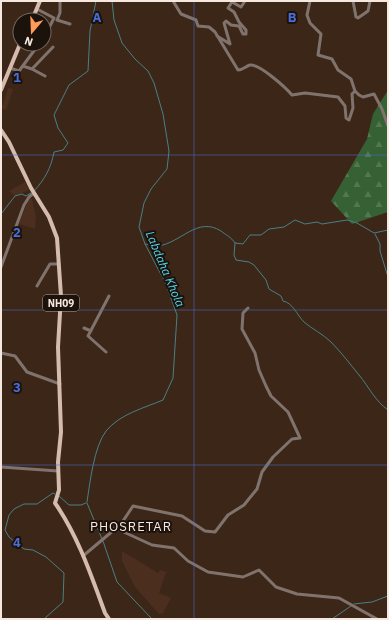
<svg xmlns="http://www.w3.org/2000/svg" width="389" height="620" viewBox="0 0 389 620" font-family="'IBM Plex Sans',sans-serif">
  <defs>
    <pattern id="forest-firs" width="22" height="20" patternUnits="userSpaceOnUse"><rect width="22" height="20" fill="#356134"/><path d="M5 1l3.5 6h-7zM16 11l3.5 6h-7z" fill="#537851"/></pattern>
  </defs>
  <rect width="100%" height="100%" fill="#3c2618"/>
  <path fill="#4b2e1d" d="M8 88 13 89 6 110 1 108V104L3 105Z
    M25 182 29 190 15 196 9 191Z
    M29 198 32 199 36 217 35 229 19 224Z
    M122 551 158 573 160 570 166 572 159 593 171 598 163 613 159 614 135 587 122 561Z"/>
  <path fill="url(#forest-firs)" d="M388 90V212L352 224 331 201 367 139 373 114Z"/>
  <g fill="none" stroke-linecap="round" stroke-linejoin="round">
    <path stroke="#4a8085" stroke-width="1" d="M34 191C45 179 51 168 54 152L63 150 68 143 58 128 54 115 69 85 88 71 90 31 96 1
      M1 214 15 196 22 194 26 196 31 193
      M375 234 380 244V251L388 277
      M235 243 234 255 236 260 249 262 254 265 266 280 269 289 281 296 283 301C293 303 297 315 304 322 312 329 323 334 331 342 341 352 350 364 359 375 369 387 375 401 388 410
      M145 244C149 245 154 246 158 246 181 243 197 216 221 231 226 235 231 237 235 243L243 244 250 235H261L269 229 284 227 295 220 305 224 317 222 322 224 347 220 357 223 374 233 388 230
      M58 495 69 505H81L86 503
      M87 502C90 482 94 447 106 431 120 414 144 408 163 400L173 378 177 315 166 284 145 244 139 227 144 203 151 189 167 169 169 151 163 114 154 83 148 71 135 59 122 43 114 20 112 1
      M87 503 104 544 117 582 152 619
      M354 604 372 602 388 596
      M44 619 63 602 64 573 46 557 33 550 24 549 9 537 5 530 9 515 14 509 24 504H37L53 493 55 494
      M332 619 351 606"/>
    <path stroke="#80736d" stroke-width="3" d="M173 1 181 14 196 20 198 26 209 27 215 32 238 70C243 70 246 66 250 65 260 64 286 88 292 95L305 93 338 97 345 106 346 118 349 120 353 108 352 94 355 91
      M310 1 307 15 310 23 321 34 318 55 332 59 338 70 351 79 355 91 359 95 363 97 374 94 382 109 388 126
      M353 1 356 17 358 18 368 11 370 1
      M37 9 54 18 47 32
      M57 20 60 13V1
      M57 20 70 24
      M217 36 230 44 224 23 226 21 231 25 239 26 243 34H246V30L239 22 234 12 228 8 232 2 241 7 245 1
      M23 66 32 69 53 47
      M10 68 19 71 39 44
      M32 69 45 76
      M1 267 24 205 29 197 34 193
      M37 286 50 264H59
      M84 328 91 331
      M106 352 88 336 109 296
      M1 353 15 356 27 372 60 384
      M1 467 58 471
      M115 528 152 545 174 548 188 561 208 572 243 577 259 570 276 587 297 594 339 598 377 619
      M83 556 121 524 133 506 182 516 205 531 215 532 228 515 244 505 257 489 262 472 273 457 292 439 300 438 288 412 271 396 266 386 259 370 255 353 242 329 243 313 248 308"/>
    <path stroke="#d5bbae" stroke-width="4" d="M32 20 40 1
      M1 90 20 44
      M1 130 9 142 31 188 49 217 57 238 61 296 58 347 61 432 58 462 59 490 55 503C78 536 91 575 105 613L109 619"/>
  </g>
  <path fill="none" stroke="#496dd9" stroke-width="1" stroke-opacity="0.55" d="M194 1V619M1 155H388M1 310H388M1 465H388"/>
  <g text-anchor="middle" stroke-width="4" stroke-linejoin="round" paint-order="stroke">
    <rect fill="#1c120c" stroke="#b5a8a0" stroke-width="1" x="43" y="295" width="36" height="16" rx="3"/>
    <g font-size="10" font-weight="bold" fill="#f7e8df">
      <text x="61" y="307">NH09</text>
    </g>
    <g font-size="12" font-style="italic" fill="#55d9ef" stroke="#1c120c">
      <text transform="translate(165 269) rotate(67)" y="4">Labdaha Khola</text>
    </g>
    <g font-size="13" letter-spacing="1" fill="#f7e8df" stroke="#1c120c">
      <text x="131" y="531">PHOSRETAR</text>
    </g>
  </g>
  <g font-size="13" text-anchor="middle" font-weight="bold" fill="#496dd9" stroke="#1c120c" stroke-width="4" stroke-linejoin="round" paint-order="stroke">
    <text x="97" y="22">A</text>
    <text x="292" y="22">B</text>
    <text x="17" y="82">1</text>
    <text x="17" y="237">2</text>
    <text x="17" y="392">3</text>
    <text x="17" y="547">4</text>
  </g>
  <rect width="389" height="620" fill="none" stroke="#f7e8df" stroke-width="4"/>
  <g transform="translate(32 32) rotate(199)"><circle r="19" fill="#1c120c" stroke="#746860"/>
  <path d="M0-3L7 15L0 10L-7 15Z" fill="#fe9b59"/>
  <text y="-6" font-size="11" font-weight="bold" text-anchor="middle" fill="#f7e8df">N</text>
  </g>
</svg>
